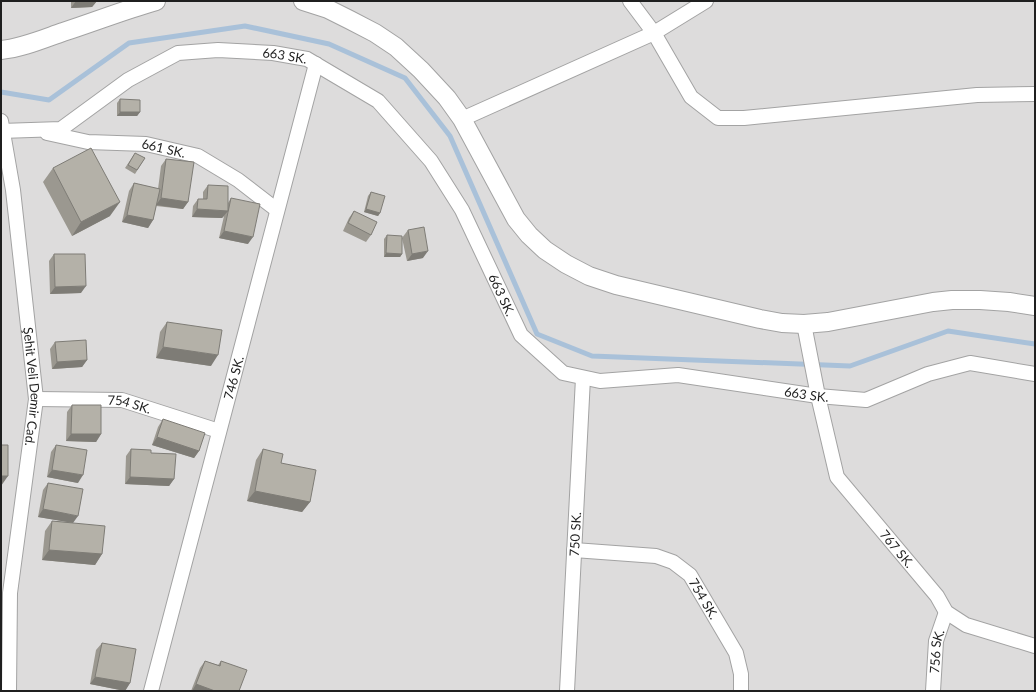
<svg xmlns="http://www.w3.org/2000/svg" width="1036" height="692" viewBox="0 0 1036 692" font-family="Lato,sans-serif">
  <rect width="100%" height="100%" fill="#efeee5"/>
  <path fill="#dddcdc" d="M1 1H1035V691H1Z"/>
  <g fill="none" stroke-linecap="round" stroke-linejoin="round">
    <path stroke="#a9c1d9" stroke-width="5" d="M1 92 49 100 129 43 245 26 329 44 405 78 450 136 537 334 592 356 850 366 948 331 1035 344"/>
    <defs>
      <g id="minor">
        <path d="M630 1 654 33 691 97 718 118H744L977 95 1035 94"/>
        <path d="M462 119 654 33 706 1"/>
        <path id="s1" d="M1 121 13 190 36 399 10 593 9 691"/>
        <path id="s2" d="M1 131 61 129 128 80 178 53 218 50 273 53 307 59 378 101 431 161 462 210 521 335 563 373 600 381 678 375 818 396 866 400 928 374 970 363 1035 374"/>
        <path id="s3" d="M47 133 88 142 146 144 198 156 238 180 277 210"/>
        <path id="s4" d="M804 324 818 396 837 477 937 596 946 612 966 625 1035 646"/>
        <path id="s5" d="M36 399 122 400 219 431"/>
        <path id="s6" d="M574 550 656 556 673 562 690 575 736 653 741 674V691"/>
        <path id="s7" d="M151 691 316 64"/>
        <path id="s8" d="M567 691 583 378"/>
        <path id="s9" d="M933 691 936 641 946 612"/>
      </g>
      <path id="tertiary" d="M303 1 328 9 350 20 375 33 396 47 421 70 447 98 462 119 516 219 529 235 545 250 566 264 589 276 616 285 760 319 782 323 804 324 828 322 933 302 952 300H980L1009 302 1035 306
        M1 50C22 48 43 39 63 32 94 22 124 10 156 1"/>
    </defs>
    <use href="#minor" stroke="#a3a3a3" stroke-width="16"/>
    <use href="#tertiary" stroke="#a3a3a3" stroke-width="20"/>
    <use href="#minor" stroke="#fff" stroke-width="14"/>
    <use href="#tertiary" stroke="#fff" stroke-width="18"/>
  </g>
  <path fill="#9b9890" d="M71 1H97L92 7 71 8Z
    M120 99 140 112 137 116H117V103Z
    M133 156 145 158 135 174 125 168Z
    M166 159 188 202 183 209 156 206 153 220 148 228 122 222 129 191 134 183 158 189 161 166Z
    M53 168 110 216 72 236 43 182Z
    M208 185 228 203 231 198 248 244 219 238 224 216 222 218 192 217 193 206 198 199H203V192Z
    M371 192 380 213 378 216 364 212 368 196Z
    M354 211 371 235 366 242 343 231 349 218Z
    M408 230 423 258 407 261 402 238V254L400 257H384V239L387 235 402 238Z
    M54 254 81 293 50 294 49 261Z
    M167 322 211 366 156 358 160 332Z
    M55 342 87 360 82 367 52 369 50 349Z
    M72 405 101 434 96 442 66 441 67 412Z
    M163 419 199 451 194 458 152 445 158 427Z
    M56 445 78 483 47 477 51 452Z
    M131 449 151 453 174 479 169 486 125 484 126 456Z
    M263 449 281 463 310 502 302 512 247 501 256 460Z
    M48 483 73 523 102 554 95 565 42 560 45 531 52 521 69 522 38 517 43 490Z
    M102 643 130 683 125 691 90 684 96 650Z
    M205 661 218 665 221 661 239 691H191L200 668Z"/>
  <path fill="#7e7c76" d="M76 1H97L92 7 71 8Z
    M120 112H140L137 116H117Z
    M161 198 188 202 183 209 156 205Z
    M120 202 110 216 72 236 81 222Z
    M197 209 228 211 222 218 192 217Z
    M366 209 380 213 378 216 364 212Z
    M127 215 153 220 148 228 122 222Z
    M224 231 253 237 248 244 219 238Z
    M428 251 423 258 407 261 412 254Z
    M386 253 402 254 400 257H384Z
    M86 286 81 293 50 294 55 287Z
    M163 347 218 355 211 366 156 358Z
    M87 360 82 367 52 369 57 362Z
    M71 434H101L96 442 66 441Z
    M157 437 199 451 194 458 152 445Z
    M52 470 83 475 78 483 47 477Z
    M1 476H8L1 486Z
    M130 477 174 479 169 486 125 484Z
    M255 491 310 502 302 512 247 501Z
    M43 509 78 516 73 523 38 517Z
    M49 550 102 554 95 565 42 560Z
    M95 677 130 683 125 691 90 684Z
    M196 684 215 691H192Z"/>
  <path fill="#b4b1a8" stroke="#7e7c76" d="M120 99 140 100V112H120Z
    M91 148 120 202 81 222 53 168Z
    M135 153 145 158 137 170 128 165Z
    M166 159 194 162 188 202 161 198Z
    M134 183 160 189 153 220 127 215Z
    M208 185 228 186V211L197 209 198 199H207Z
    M371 192 385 196 380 213 366 209Z
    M231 198 260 204 253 237 224 231Z
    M354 211 377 222 371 235 348 223Z
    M424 227 428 251 412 254 408 230Z
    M387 235 402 236V254L386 253Z
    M54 254H85L86 286 55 287Z
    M167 322 222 330 218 355 163 347Z
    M86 340 87 360 57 362 55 342Z
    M72 405H101V434H71Z
    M163 419 205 433 199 451 157 437Z
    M1 445H8V476H1Z
    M56 445 87 450 83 475 52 470Z
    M131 449 151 450V453L176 454 174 479 130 477Z
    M263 449 283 454 281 463 316 470 310 502 255 491Z
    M48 483 83 489 78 516 43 509Z
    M52 521 105 526 102 554 49 550Z
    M102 643 136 649 130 683 95 677Z
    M205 661 220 666 221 661 247 670 239 691H215L196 684Z"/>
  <g text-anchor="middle" stroke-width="3.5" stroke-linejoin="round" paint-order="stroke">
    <g font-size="13" fill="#1f1f1f" stroke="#fff">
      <text dy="5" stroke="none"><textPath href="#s2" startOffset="307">663 SK.</textPath></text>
      <text dy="5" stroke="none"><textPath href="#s3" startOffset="118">661 SK.</textPath></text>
      <text dy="5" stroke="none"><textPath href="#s2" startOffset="644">663 SK.</textPath></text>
      <text dy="5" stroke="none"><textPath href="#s7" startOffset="324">746 SK.</textPath></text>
      <text dy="5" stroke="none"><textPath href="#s1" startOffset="268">Şehit Veli Demir Cad.</textPath></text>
      <text dy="5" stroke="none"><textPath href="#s2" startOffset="991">663 SK.</textPath></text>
      <text dy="5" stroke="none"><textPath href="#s5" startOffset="94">754 SK.</textPath></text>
      <text dy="5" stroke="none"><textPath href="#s8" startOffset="157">750 SK.</textPath></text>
      <text dy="5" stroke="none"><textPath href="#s4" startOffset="250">767 SK.</textPath></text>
      <text dy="5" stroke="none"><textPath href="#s6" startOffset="149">754 SK.</textPath></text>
      <text dy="5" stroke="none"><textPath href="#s9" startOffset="40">756 SK.</textPath></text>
    </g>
  </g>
  <rect width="1036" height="692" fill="none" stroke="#1f1f1f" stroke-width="4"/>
</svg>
